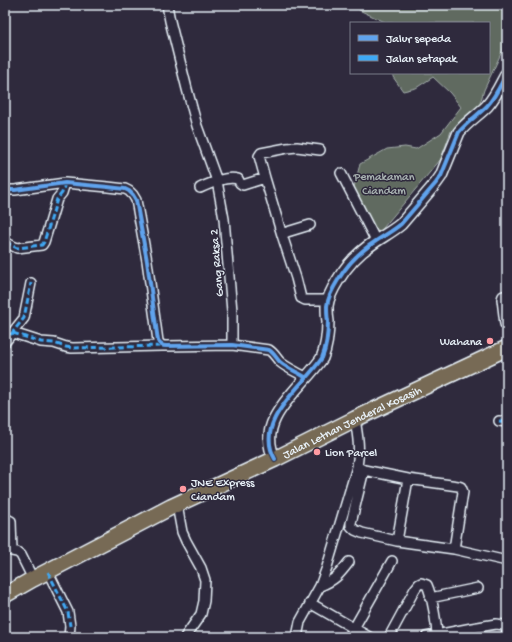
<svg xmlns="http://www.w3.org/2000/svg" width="512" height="642" viewBox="0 0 512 642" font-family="'Gochi Hand',sans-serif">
  <rect width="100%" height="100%" fill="#2f2a3d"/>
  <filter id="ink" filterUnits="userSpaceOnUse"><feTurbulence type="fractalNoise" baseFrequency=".025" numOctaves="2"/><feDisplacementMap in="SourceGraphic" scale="8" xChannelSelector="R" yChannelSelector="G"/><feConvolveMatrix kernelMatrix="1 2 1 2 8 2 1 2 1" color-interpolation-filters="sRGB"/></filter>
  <g filter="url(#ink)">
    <path fill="#616b60" stroke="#a4aeac" d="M363 5H507V39L505 45 484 90 478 110 451 131 441 159 378 234 361 203 354 187 360 164 387 149 405 147 416 149 441 133 461 107 450 93 433 77 416 88 403 91 393 77V73H489V23H387L359 10Z"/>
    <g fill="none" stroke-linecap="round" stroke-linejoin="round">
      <path stroke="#8a9aaa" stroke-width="2.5" d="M5 17 6 31 5 33"/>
      <defs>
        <path id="minor" d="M167 5 170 21 187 89 197 126 217 181 224 219 232 311V345
          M341 173 376 241
          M265 178 259 156 261 153 287 148 297 147 320 150
          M200 188C211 183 226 176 238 179L240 183 243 185 265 178 282 235
          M5 190H15L65 183 108 187 125 189 129 191 133 195 136 200 147 261 158 341C160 345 162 346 166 346L232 345 269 350C274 353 276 358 280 362 287 368 297 372 305 377
          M310 225 287 232 282 235 296 278 301 298 305 300H328
          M5 244H9L17 248 42 245 44 242 49 226 57 199 62 193 65 183
          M507 295 503 296 502 299 505 324 507 326
          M13 333 41 342 54 343 66 347 72 348 162 346
          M5 342 24 318 31 283
          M499 421 507 422
          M358 467 364 470 408 479 458 486 461 487 463 492 454 549
          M364 470 351 523V526L355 530 362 533 397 541 454 549 507 561
          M177 505 182 532 186 541 201 568 205 580 204 601 201 614 185 637
          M5 518 11 521 12 551 17 552 21 555 33 579
          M397 541 408 479
          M48 572 68 612 70 626 69 637
          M320 586C335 580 339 575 349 562
          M430 598 478 588
          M310 603 369 637
          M297 637 300 622 320 586 327 567 357 467C360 448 358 437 355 419
          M349 637 392 561
          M389 637 415 589 419 584 421 583 427 585C432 596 437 625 437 637
          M426 637 472 628 496 624 504 625 507 630V637"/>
        <path id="tertiary" d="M275 459C253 420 303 387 322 358 327 346 328 334 328 321 327 316 327 311 327 306 328 297 333 288 338 280 348 263 359 252 376 241 385 235 394 230 401 224L436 183 441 176 459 132C467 122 478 115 487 106 496 96 501 84 507 73"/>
        <g id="trunk">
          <path id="s1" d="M5 595 33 579 171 507 275 459 355 419 507 348"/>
        </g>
      </defs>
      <use href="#minor" stroke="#e8f1f8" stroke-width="12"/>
      <use href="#tertiary" stroke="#e8f1f8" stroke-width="14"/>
      <use href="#trunk" stroke="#e8f1f8" stroke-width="18"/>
      <use href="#minor" stroke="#2f2a3d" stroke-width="9"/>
      <use href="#tertiary" stroke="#2f2a3d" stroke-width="11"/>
      <use href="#trunk" stroke="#776a54" stroke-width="15"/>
      <path stroke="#3fa9f5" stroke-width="3" stroke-dasharray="6 3" stroke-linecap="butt" d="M5 244H9L17 248 42 245 44 242 49 226 57 199 62 193 65 183
        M13 333 41 342 54 343 66 347 72 348 162 346
        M5 342 24 318 31 283
        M499 421 507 422
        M48 572 68 612 70 626"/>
      <defs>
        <path id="cycleway" d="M5 190H15L65 183 108 187 125 189 129 191 133 195 136 200 147 261 158 341C160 345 162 346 166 346L232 345 269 350C274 353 276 358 280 362 287 368 297 372 305 377
          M275 459C253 420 303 387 322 358 327 346 328 334 328 321 327 316 327 311 327 306 328 297 333 288 338 280 348 263 359 252 376 241 385 235 394 230 401 224L436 183 441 176 459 132C467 122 478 115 487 106 496 96 501 84 507 73"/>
      </defs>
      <use href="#cycleway" stroke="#2f2a3d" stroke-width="6"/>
      <use href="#cycleway" stroke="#60a3ed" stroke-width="4"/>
    </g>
  </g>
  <g fill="#ff9aa2" stroke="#2f2a3d" stroke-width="1.5">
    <circle cx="490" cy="341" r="4"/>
    <circle cx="317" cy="452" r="4"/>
    <circle cx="183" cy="489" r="4"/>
  </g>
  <g text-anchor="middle" stroke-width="3" stroke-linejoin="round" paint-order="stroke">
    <g font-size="12" fill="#abb5b4" stroke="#2f2a3d">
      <text x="384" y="180">Pemakaman<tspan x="384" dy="14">Ciandam</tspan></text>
    </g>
    <g font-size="12" fill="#e8f1f8" stroke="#2f2a3d">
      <text transform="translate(216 263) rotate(-95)" y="4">Gang Raksa 2</text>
      <text dy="4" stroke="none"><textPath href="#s1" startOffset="388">Jalan Letnan Jenderal Kosasih</textPath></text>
    </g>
    <g font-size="12" fill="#e8f1f8" stroke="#2f2a3d" text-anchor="start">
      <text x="482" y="345" text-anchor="end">Wahana</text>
      <text x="325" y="456">Lion Parcel</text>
      <text x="191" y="486">JNE Express<tspan x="191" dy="14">Ciandam</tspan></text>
    </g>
  </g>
  <rect width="512" height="642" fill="none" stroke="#2f2a3d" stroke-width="20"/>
  <rect x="10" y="10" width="492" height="622" fill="none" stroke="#e8f1f8" stroke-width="1.5" filter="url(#ink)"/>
  <rect x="350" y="22" width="140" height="52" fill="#2f2a3d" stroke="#797a88"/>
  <rect x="358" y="35" width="20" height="6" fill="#60a3ed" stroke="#797a88"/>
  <text x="386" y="42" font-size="12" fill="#e8f1f8">Jalur sepeda</text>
  <rect x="358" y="55" width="20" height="6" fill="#3fa9f5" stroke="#797a88"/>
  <text x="386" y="62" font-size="12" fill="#e8f1f8">Jalan setapak</text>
</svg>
